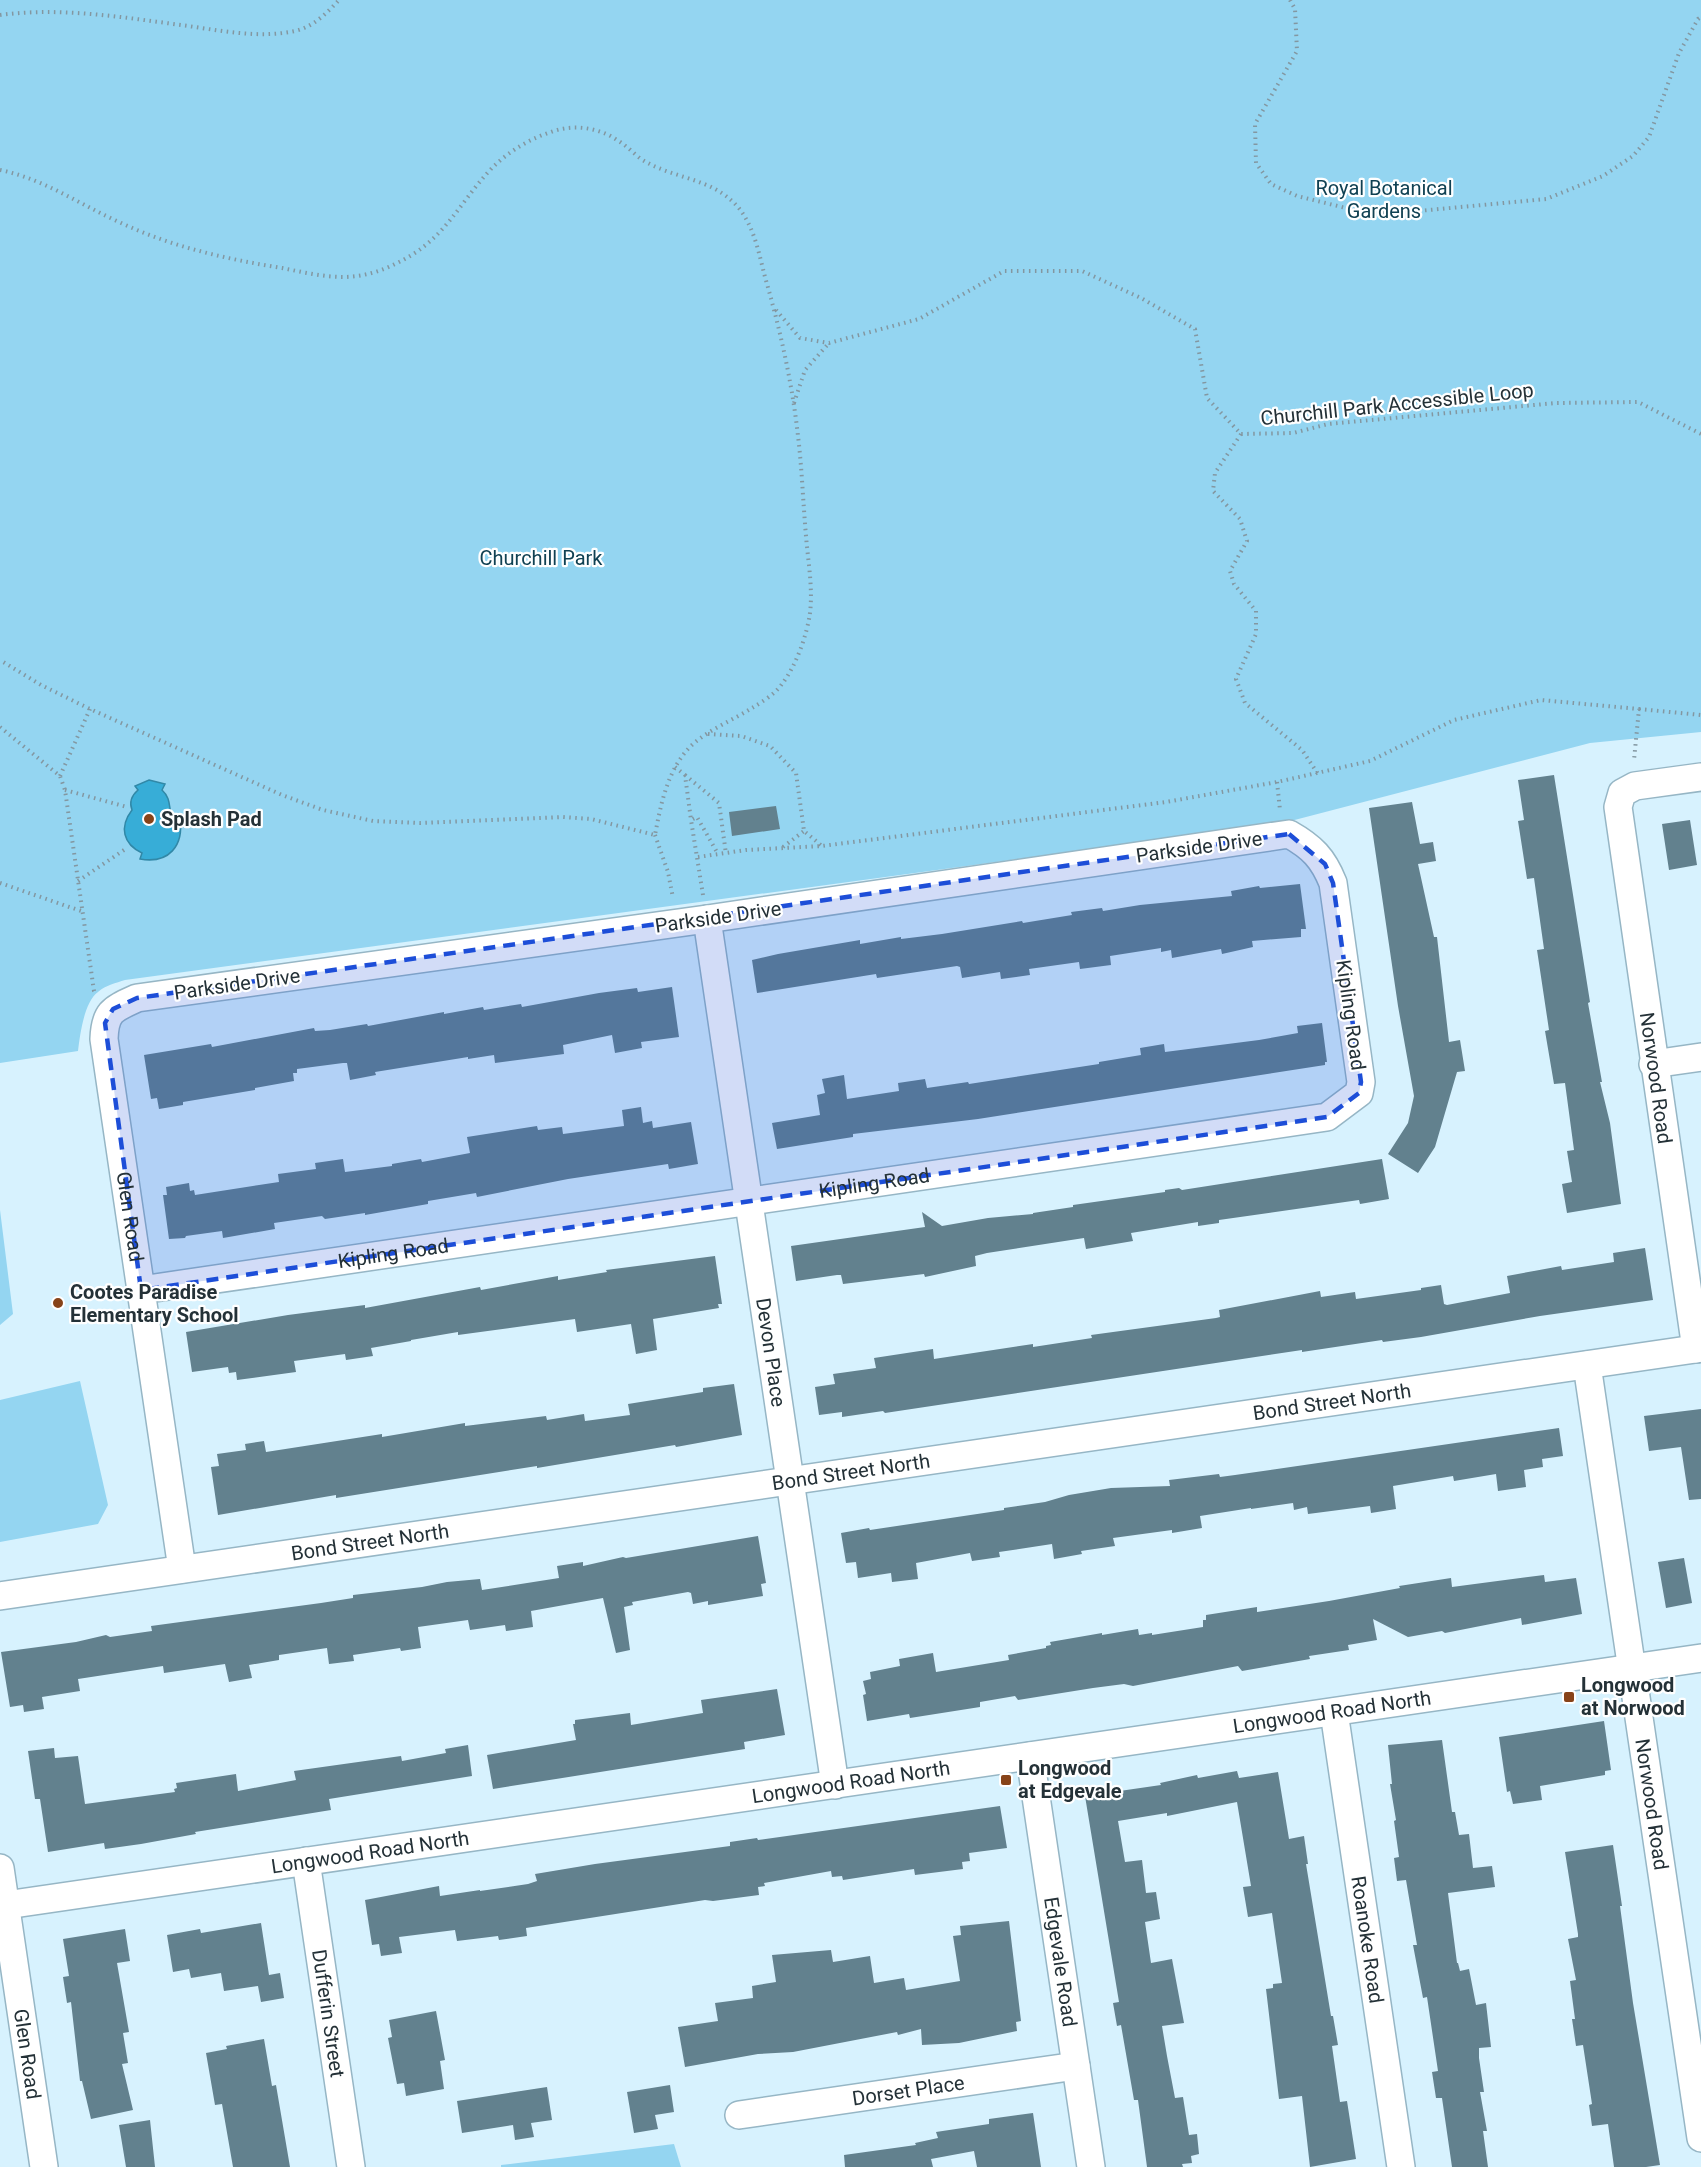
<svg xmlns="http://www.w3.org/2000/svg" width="1701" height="2167" viewBox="0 0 1701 2167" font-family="Roboto,sans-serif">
  <rect width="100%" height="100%" fill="#d7f2fe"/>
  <path fill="#94d5f1" d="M0 0H1701V732L1590 743 1283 823 125 980C116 983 106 985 98 992 84 1002 80 1035 78 1051L0 1063Z
    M0 1210 13 1314 0 1325Z
    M80 1381 108 1505 98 1524 0 1542V1400Z
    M674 2144 681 2167H501V2165Z"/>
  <path fill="#37add7" stroke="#3188a7" stroke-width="1.5" d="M149 780 165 784 162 790C172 799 168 809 173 820L180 818C184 846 169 864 140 859L142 853C123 844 119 827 132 810 129 802 131 796 138 790L135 786Z"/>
  <path fill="#62818e" d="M1554 775 1590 1002 1588 1003 1602 1082H1600L1610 1123 1621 1204 1567 1213 1562 1184 1572 1182 1567 1151 1574 1150 1565 1083 1554 1084 1545 1031 1549 1030 1537 950 1544 949 1534 878 1527 879 1518 821 1524 820 1518 780Z
    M1412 802 1420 844 1433 842 1436 861 1418 864 1434 937H1437L1449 1042 1460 1040 1465 1071 1457 1072 1435 1147 1418 1173 1388 1154 1408 1123 1414 1096 1398 1006 1369 808Z
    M776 806 780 829 732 836 729 812Z
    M1690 820 1697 865 1669 870 1662 824Z
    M1300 884 1306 929H1301V937L1252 941 1253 947 1222 954 1221 949 1172 958 1171 950 1161 952V948L1110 956 1111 965 1080 969 1079 962 1029 969 1030 975 1001 979 1000 972 962 978 960 967 957 966 877 978 876 974 757 993 752 960 778 954 860 940V944L901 937V939L942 934 1022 921 1023 923 1072 915 1071 912 1102 908 1103 911 1140 905 1232 896 1231 891 1259 886 1260 888Z
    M672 987 679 1037 641 1042 642 1048 615 1053 612 1035 563 1045 564 1054 495 1063 494 1055 468 1059V1057L375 1072 376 1075 350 1080 347 1063H343L297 1069V1073H293L294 1081 255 1088V1090L183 1102V1105L159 1109 157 1098 151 1099 144 1055 211 1044 212 1047 314 1028 315 1031 330 1030 367 1024 368 1026 444 1012V1014L483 1007 484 1010 521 1004 522 1007 599 993 637 988 638 992Z
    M1322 1023 1327 1062H1325V1065L978 1119 853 1134V1137L777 1149 772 1123 820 1115 817 1095 825 1093 822 1079 844 1075 847 1099 899 1091 898 1083 925 1079 927 1088 968 1082 969 1084 1099 1064V1062L1141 1055 1140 1048 1164 1044 1165 1052 1259 1040 1298 1033 1297 1026Z
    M641 1107 643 1123 652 1121 653 1128 691 1122 698 1164 669 1169 668 1164 568 1179 477 1197 476 1193 428 1201V1204L365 1215V1213L325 1219 322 1216 274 1223 275 1229 223 1238 222 1231 186 1236 185 1238 169 1239 163 1195H167L166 1187 189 1183 190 1191 194 1190 195 1195 279 1182 278 1174 316 1169 315 1163 343 1159 345 1172 392 1166V1164L421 1159 422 1162 470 1153 467 1137 537 1126 538 1130 562 1127 563 1134 624 1126 622 1110Z
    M1382 1159 1389 1199 1360 1204 1359 1200 1219 1220V1223L1198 1226V1222L1131 1233 1133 1241 1086 1249 1084 1238 987 1253 975 1256 976 1266 925 1277 924 1274 843 1284 841 1275H837L796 1281 791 1246 925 1227 922 1212 942 1226 988 1218 1033 1214V1213L1073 1207V1205L1165 1192V1190L1179 1188 1182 1190Z
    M1645 1248 1653 1300 1540 1316 1421 1337 1383 1342 1382 1340 1302 1352V1350L885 1413 883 1411 842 1417V1412L819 1415 815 1387 835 1384 833 1374 876 1368 874 1358 933 1349 934 1359 1033 1344V1347L1092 1338 1091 1335 1216 1318 1220 1317 1219 1310 1320 1291 1321 1297 1355 1292 1356 1299 1421 1290V1288L1441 1285 1444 1304 1447 1305 1510 1293 1507 1276 1561 1266 1562 1270 1614 1262 1613 1253Z
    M715 1256 722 1304H718L719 1308 653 1319 657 1350 636 1354 631 1324 577 1332 575 1319 458 1335V1332L411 1340V1341L371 1348 373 1356 346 1360 345 1354 294 1361 296 1372 237 1380 236 1372 229 1373 228 1367 192 1372 186 1332 288 1315 365 1305V1308L480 1287 481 1290 558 1276V1280L607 1272 606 1270Z
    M734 1384 742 1435 676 1447 675 1445 537 1468V1466L336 1498V1495L218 1515 211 1467 219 1466 217 1454 246 1450 245 1444 264 1441 266 1452 382 1434V1437L465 1423V1426L546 1416 547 1420 584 1414 585 1421 630 1415 628 1404 703 1392V1388Z
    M1701 1409V1499L1689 1500 1681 1447 1649 1451 1644 1416Z
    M1559 1428 1563 1456 1542 1459 1543 1467 1524 1470 1526 1487 1498 1491 1496 1474 1454 1481 1453 1476 1393 1486 1396 1509 1371 1513 1370 1506 1308 1514 1307 1507 1294 1510 1293 1503 1251 1509V1508L1200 1516 1202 1528 1172 1533V1530L1113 1538 1115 1546 1081 1551 1082 1554 1054 1559 1052 1544 999 1552 1000 1557 972 1561 970 1553 916 1563 918 1579 892 1582 891 1573 858 1578 856 1562 846 1563 841 1533 869 1528 870 1530 1004 1510V1508L1045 1502 1069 1495 1111 1488 1170 1486 1169 1480 1219 1474 1220 1477 1235 1475Z
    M758 1536 766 1583 761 1584 763 1596 708 1605V1601L693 1604 691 1593 688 1592 632 1602 633 1605 624 1607 630 1650 616 1653 603 1598 531 1611 533 1627 506 1631 505 1625 470 1630 468 1620 418 1627 421 1648 401 1651 400 1648 353 1655 354 1661 329 1664 327 1648 279 1655V1660L249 1665 252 1678 229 1682 225 1664 164 1673 163 1666 78 1679 80 1691 42 1697 44 1709 24 1712 23 1705 10 1707 1 1652 76 1642 106 1635 110 1637 152 1631 151 1626 321 1603 353 1598V1595L422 1587 447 1582 480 1579 482 1590 559 1578 557 1566 583 1562V1566L623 1557 626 1558Z
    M1684 1558 1692 1603 1666 1608 1658 1562Z
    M1544 1575 1545 1582 1576 1578 1582 1614 1522 1625 1521 1618 1445 1633 1442 1631 1408 1637 1373 1619 1377 1640 1348 1645 1349 1650 1309 1656 1310 1659 1242 1671 1238 1666 1133 1686 1124 1684 1093 1688 1018 1700 1015 1696 980 1702V1707L910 1718 909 1714 867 1721 863 1695 866 1694 863 1681 871 1679 870 1672 900 1666 899 1659 933 1653 936 1672 1009 1660 1008 1655 1046 1648V1646L1051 1645 1050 1642 1102 1633V1635L1138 1629 1139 1635 1152 1633V1635L1203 1627V1620H1206V1615L1257 1607V1612L1329 1601 1400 1588 1399 1586 1451 1578 1452 1587Z
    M777 1689 785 1735 744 1742 745 1749 493 1789 487 1755 576 1740 573 1724H575V1720L630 1713 631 1725 703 1713 701 1700Z
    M1604 1721 1611 1770 1605 1771V1775L1540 1786 1542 1800 1513 1804 1510 1791 1507 1792 1499 1737Z
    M1442 1740 1452 1812H1455L1459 1835 1469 1834 1473 1868 1492 1866 1495 1887 1448 1893 1457 1963H1458L1460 1971 1469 1969 1476 2005 1486 2003 1491 2047 1479 2048V2058L1484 2092H1480L1487 2131H1483L1488 2167H1452L1442 2098H1436L1432 2072 1438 2071 1427 1997 1423 1998 1413 1945H1417L1406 1880 1397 1881 1394 1858 1399 1857 1394 1821 1396 1820 1390 1784H1392L1388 1745Z
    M468 1745 472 1776 329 1799 331 1810 195 1832 196 1834 141 1844 105 1849 104 1843 48 1852 40 1799H35L28 1751 54 1748 55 1758 78 1756 85 1804 175 1792 174 1789 177 1788 176 1783 236 1774 238 1791 296 1780 294 1771 401 1756 402 1761 446 1753 445 1749Z
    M1237 1771 1239 1778 1278 1772 1289 1839 1304 1836 1308 1864H1306L1331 2016H1333L1338 2045 1332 2046 1340 2102 1347 2101 1356 2159 1310 2167 1302 2096 1279 2099 1266 1989 1273 1988V1984L1282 1983 1272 1913 1248 1917 1243 1887 1251 1886 1237 1802 1167 1816V1813L1118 1821 1125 1862 1142 1860 1146 1893 1156 1892 1160 1919 1145 1922 1151 1963 1172 1959 1184 2023 1162 2026 1167 2056 1175 2098 1183 2097 1189 2135 1197 2134 1199 2154 1191 2156 1192 2163 1182 2164 1183 2167H1147L1138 2100H1134L1121 2025 1117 2026 1113 2003 1119 2002 1085 1796 1161 1785 1160 1783 1197 1775 1198 1778Z
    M1000 1806 1007 1848 969 1853 970 1861 962 1862 963 1869 915 1875 914 1869 843 1880 842 1876 832 1877 831 1871 764 1883 765 1886 758 1887 759 1895 713 1901 705 1900 526 1928 527 1936 499 1940 498 1936 457 1941 455 1930 399 1937 402 1953 381 1956 379 1944 372 1945 365 1900 439 1886 440 1896 480 1890V1891L528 1884 537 1881 535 1874 595 1864 730 1846V1842L757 1838 758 1840Z
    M1613 1845 1622 1906H1620L1633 2003 1660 2165 1646 2167H1614L1608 2124 1592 2126 1589 2105 1592 2104 1583 2045 1576 2046 1572 2019H1575L1570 1981 1576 1980 1568 1939 1578 1937V1934L1565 1852Z
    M1009 1921 1021 2021 1016 2022 1017 2031 959 2043 922 2045 921 2029 898 2035 897 2032 793 2052 758 2054 685 2067 678 2027 718 2021 715 2003 753 1998 752 1986 776 1982 772 1955 831 1950 833 1962 870 1956 874 1983 904 1978 906 1990 960 1981 953 1936 961 1935 960 1926Z
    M261 1923 269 1975 280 1973 284 1998 261 2002 258 1986 224 1991 221 1973 191 1978 189 1969 173 1972 167 1935 200 1929 201 1933Z
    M125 1929 130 1961 117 1963 129 2032 123 2033 128 2063 122 2064 133 2110 91 2119 82 2081H80L71 2002 67 2003 63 1977 69 1976 63 1939Z
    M436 2011 445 2060 440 2061 444 2089 406 2096 404 2083 397 2084 388 2038 392 2037 389 2020Z
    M264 2039 272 2086 276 2085 290 2167H233L222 2104 215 2105 206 2053 227 2049 226 2046Z
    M670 2085 674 2112 655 2115 658 2129 634 2133 627 2092Z
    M547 2087 552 2120 531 2123 534 2137 515 2140 513 2125 462 2133 457 2101Z
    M1033 2113 1041 2167H977L974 2151 931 2159 933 2167H845L844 2155 916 2145 915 2143 938 2138 936 2132 989 2124V2119Z
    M150 2120 155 2167H126L119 2125Z"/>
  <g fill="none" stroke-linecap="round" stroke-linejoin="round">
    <defs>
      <g id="minor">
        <path id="s1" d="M707 919 835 1785"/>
        <path d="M1653 1064 1701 1057"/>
        <path id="s2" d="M141 1290 1327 1117 1359 1093 1361 1082 1333 883C1323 858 1312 847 1289 834L707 919 137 998C113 1009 105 1011 104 1039L182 1569"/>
        <path d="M1696 1349 1618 807 1622 793 1635 786 1701 777"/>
        <path id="s3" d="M1587 1365 1701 2138"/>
        <path id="s4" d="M0 1596 1701 1348"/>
        <path id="s5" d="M1334 1712 1401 2167"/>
        <path id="s6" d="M1030 1756 1091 2167"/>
        <path id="s7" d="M306 1861 351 2167"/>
        <path id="s8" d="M0 1868 44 2167"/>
        <path id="s9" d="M0 1906 1701 1658"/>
        <path id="s10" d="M739 2115 1076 2066"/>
      </g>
    </defs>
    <use href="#minor" stroke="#96b6c5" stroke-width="30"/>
    <path stroke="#8397a1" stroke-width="4" stroke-dasharray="1.5 4.5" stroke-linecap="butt" d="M1290 0 1295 9 1297 51 1255 124 1256 163 1271 184 1297 196 1358 211 1397 213 1546 199 1603 176 1633 156 1649 137 1679 53 1698 19 1701 17
      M0 15C61 7 121 17 181 25 218 30 258 39 295 31 313 27 327 13 339 0
      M0 170C44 179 79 204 119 222 172 247 226 259 282 268 302 272 323 277 343 277 361 277 379 272 395 264 445 241 457 205 492 168 508 152 529 139 551 132 572 124 598 127 617 140 626 145 633 153 641 159 672 179 711 177 737 206 754 225 759 254 765 277 780 329 792 382 798 436 802 469 803 502 806 536 808 561 813 588 810 613 807 635 796 666 782 684 775 694 762 702 752 708 733 720 710 729 693 744 668 767 661 803 655 835L591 819 563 817 420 823 373 821 323 810 282 795 90 709 41 685 0 660
      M776 310 800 338 829 343 919 319 1004 271H1082L1141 298 1195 329 1207 398 1241 434 1293 433 1328 424 1556 403 1638 402 1701 434
      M794 403 805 370 829 343
      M1241 434 1215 473 1213 491 1240 519 1247 541 1230 571 1234 584 1256 611V634L1236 679 1245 703 1302 750 1318 774
      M1639 709 1701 715
      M0 727 60 776 65 790 94 991 96 994
      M708 734 741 736 770 746 796 773 804 831 822 846
      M675 767 685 775 691 820
      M685 775 719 803 726 854
      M60 776 90 709
      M1277 782 1280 810
      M65 790 127 807
      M655 835 668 872 673 898
      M783 847 804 831
      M698 857 746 850 822 846 1166 802 1277 782 1370 761 1454 720 1541 700 1639 709 1634 760
      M78 881 127 848
      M0 883 81 911
      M703 895 691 820 697 817 718 854"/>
    <use href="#minor" stroke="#fff" stroke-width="27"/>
  </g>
  <path fill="#1d4ed8" fill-opacity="0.2" stroke="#1d4ed8" stroke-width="4.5" stroke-dasharray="12 8" stroke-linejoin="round" d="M1289 834 1325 864 1333 883 1361 1082 1359 1093 1327 1117 141 1290 105 1023 113 1009 137 998Z"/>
  <g fill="#874319" stroke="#fff" stroke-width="2">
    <circle cx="149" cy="819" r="6"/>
    <circle cx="58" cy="1303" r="6"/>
    <rect x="1563" y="1691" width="12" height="12" rx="3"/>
    <rect x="1000" y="1774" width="12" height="12" rx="3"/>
  </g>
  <g text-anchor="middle" stroke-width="4.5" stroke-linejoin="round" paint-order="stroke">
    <g font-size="20" fill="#104153" stroke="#fff">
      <text x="1384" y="195">Royal Botanical<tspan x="1384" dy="23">Gardens</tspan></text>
      <text x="541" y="565">Churchill Park</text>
    </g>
    <g font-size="20" fill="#243137" stroke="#fff">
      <text transform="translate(1397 404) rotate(-6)" y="7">Churchill Park Accessible Loop</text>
      <text transform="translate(1199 847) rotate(-8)" y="7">Parkside Drive</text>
      <text transform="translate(718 917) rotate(-8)" y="7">Parkside Drive</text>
      <text transform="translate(237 984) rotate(-8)" y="7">Parkside Drive</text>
      <text transform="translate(1351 1015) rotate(82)" y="7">Kipling Road</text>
      <text transform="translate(1656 1078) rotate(82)" y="7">Norwood Road</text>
      <text dy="7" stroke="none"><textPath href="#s2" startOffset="741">Kipling Road</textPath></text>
      <text dy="7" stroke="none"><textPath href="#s2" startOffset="2919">Glen Road</textPath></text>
      <text dy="7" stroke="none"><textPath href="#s2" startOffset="255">Kipling Road</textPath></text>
      <text dy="7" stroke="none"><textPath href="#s1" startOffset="438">Devon Place</textPath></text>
      <text dy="7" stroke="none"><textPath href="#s4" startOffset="1346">Bond Street North</textPath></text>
      <text dy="7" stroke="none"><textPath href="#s4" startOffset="860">Bond Street North</textPath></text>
      <text dy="7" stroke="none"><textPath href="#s4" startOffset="374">Bond Street North</textPath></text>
      <text dy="7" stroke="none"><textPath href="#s9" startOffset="1346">Longwood Road North</textPath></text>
      <text dy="7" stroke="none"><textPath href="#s9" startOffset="860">Longwood Road North</textPath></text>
      <text dy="7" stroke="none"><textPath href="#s3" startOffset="444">Norwood Road</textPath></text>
      <text dy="7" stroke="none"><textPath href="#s9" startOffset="374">Longwood Road North</textPath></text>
      <text dy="7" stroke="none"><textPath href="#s5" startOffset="230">Roanoke Road</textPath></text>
      <text dy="7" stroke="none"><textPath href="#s6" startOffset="208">Edgevale Road</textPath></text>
      <text dy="7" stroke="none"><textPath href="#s7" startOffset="154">Dufferin Street</textPath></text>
      <text dy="7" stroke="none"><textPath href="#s8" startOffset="188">Glen Road</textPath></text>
      <text dy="7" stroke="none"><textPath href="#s10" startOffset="171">Dorset Place</textPath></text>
    </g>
    <g font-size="20" font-weight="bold" fill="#243137" stroke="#fff" text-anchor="start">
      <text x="161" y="826">Splash Pad</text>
      <text x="70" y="1299">Cootes Paradise<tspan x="70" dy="23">Elementary School</tspan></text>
      <text x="1581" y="1692">Longwood<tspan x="1581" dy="23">at Norwood</tspan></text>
      <text x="1018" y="1775">Longwood<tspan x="1018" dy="23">at Edgevale</tspan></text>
    </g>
  </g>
</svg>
